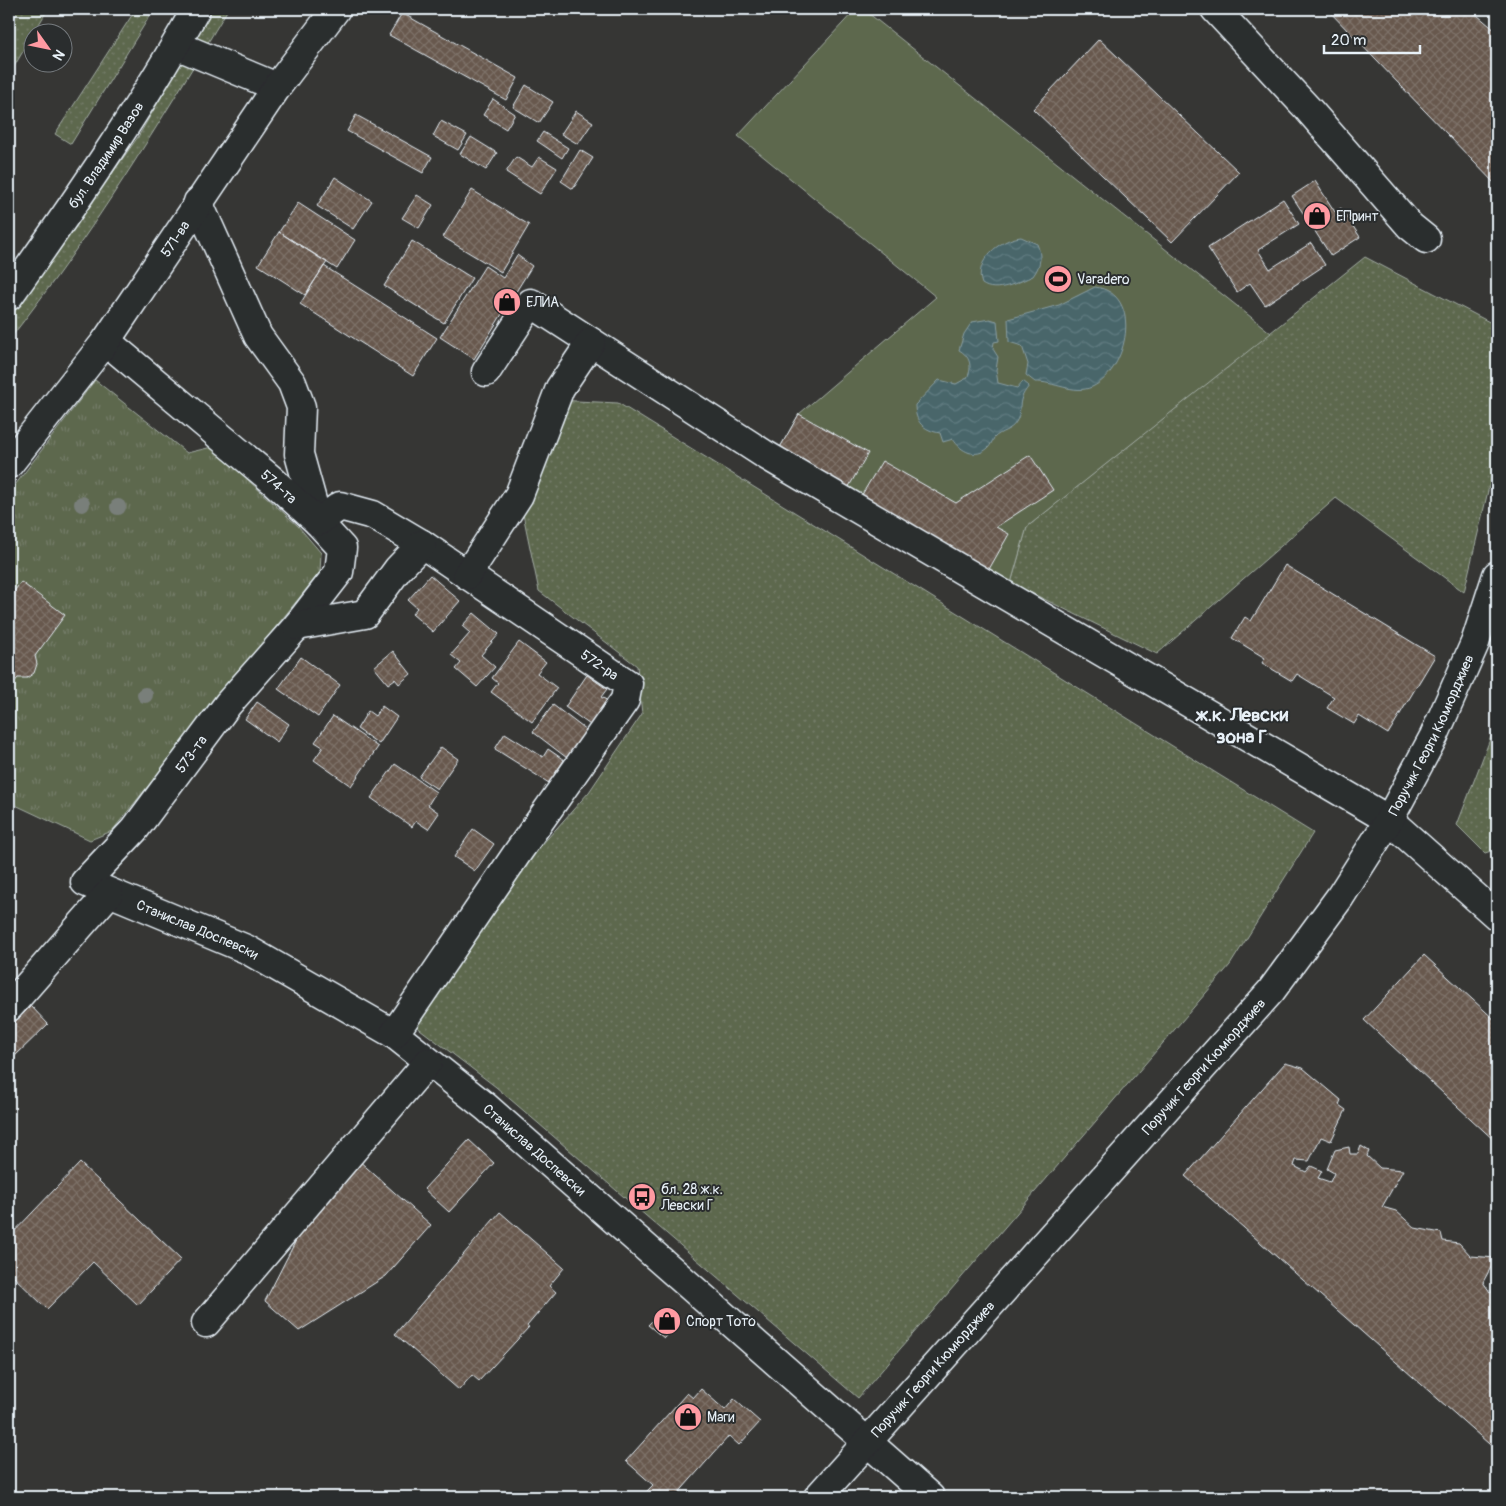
<svg xmlns="http://www.w3.org/2000/svg" width="1506" height="1506" viewBox="0 0 1506 1506" font-family="Pangolin,sans-serif">
  <defs>
    <pattern id="grass-dots" width="8" height="8" patternUnits="userSpaceOnUse" patternTransform="scale(1.25)"><rect width="8" height="8" fill="#5d674e"/><path d="M2 2h.1M6 6h.1" fill="none" stroke="#747d68" stroke-width="1.8" stroke-linecap="round"/></pattern>
    <pattern id="park-tufts" width="24" height="20" patternUnits="userSpaceOnUse" patternTransform="scale(1.25)"><rect width="24" height="20" fill="#5d674e"/><path d="M3 7l-1-3M5 7V3M7 7l1-3M15 17l-1-3M17 17v-4M19 17l1-3" fill="none" stroke="#747d68"/></pattern>
    <pattern id="water-waves" width="16" height="10" patternUnits="userSpaceOnUse" patternTransform="scale(1.25)"><rect width="16" height="10" fill="#48666b"/><path d="M0 5q4-4 8 0t8 0" fill="none" stroke="#627c81"/></pattern>
    <pattern id="building-cross-hatch" width="8" height="8" patternUnits="userSpaceOnUse" patternTransform="scale(1.25)"><rect width="8" height="8" fill="#67594e"/><path d="M0 0l8 8M0 8l8-8" fill="none" stroke="#7d7168"/></pattern>
  </defs>
  <rect width="100%" height="100%" fill="#363634"/>
  <filter id="ink" filterUnits="userSpaceOnUse"><feTurbulence type="fractalNoise" baseFrequency=".02" numOctaves="2"/><feDisplacementMap in="SourceGraphic" scale="10" xChannelSelector="R" yChannelSelector="G"/><feConvolveMatrix kernelMatrix="1 2 1 2 8 2 1 2 1" color-interpolation-filters="sRGB"/></filter>
  <g filter="url(#ink)">
    <path fill="url(#grass-dots)" stroke="#a2aca3" d="M9 9H48L9 75Z
      M136 9H154L71 144 55 134Z
      M212 9H228C160 123 91 236 9 340V318L138 137Z
      M1365 257 1497 326V453L1464 592 1336 498 1157 654 1011 583 1027 527Z
      M555 400 618 403 1313 833 1230 965 858 1398 496 1087 416 1026 514 876 589 792 642 714 637 666 539 591 523 514Z
      M1497 721V849L1485 853 1457 825Z"/>
    <path fill="url(#park-tufts)" stroke="#a2aca3" d="M95 380 187 453 212 447 298 526 321 553 320 572 112 831 90 840 9 802V493Z"/>
    <path fill="#5d674e" stroke="#a2aca3" d="M856 9H863L1271 333 1027 527 1011 583 778 451 799 414 936 297 738 136Z"/>
    <path fill="url(#water-waves)" stroke="#889ea3" d="M1021 237 1037 244C1042 256 1041 265 1033 276 1019 282 996 294 982 284 973 261 1000 239 1021 237Z
      M1095 287C1144 293 1128 371 1092 387 1074 395 1053 381 1035 382L1026 375 1028 364 1022 346 1009 342 1008 319 1059 305Z
      M990 319 997 321 999 341 994 342 993 349 998 357 996 370 998 383 1017 388 1023 381 1029 386C1026 390 1022 395 1021 400 1019 408 1021 414 1016 422 1011 431 1000 431 994 438 992 441 991 445 988 448 976 459 961 452 953 439L943 442 940 433C923 430 915 422 915 405L939 380 956 384 967 378C973 367 970 356 959 350L964 334 972 322Z"/>
    <path fill="url(#building-cross-hatch)" stroke="#e8f1f8" d="M1327 9H1470L1497 32V186Z
      M402 13 518 78 506 100 389 35Z
      M1099 39 1239 172 1172 242 1033 109Z
      M526 85 553 102 539 123 513 107Z
      M493 99 515 114 506 129 483 115Z
      M576 111 593 122 578 144 561 134Z
      M356 115 432 157 423 173 347 131Z
      M441 121 467 135 458 150 433 136Z
      M543 132 568 148 562 158 537 141Z
      M471 137 497 153 486 170 460 154Z
      M580 150 593 158 573 189 561 181Z
      M516 157 532 167 539 157 557 168 540 194 506 172Z
      M335 177 372 201 353 229 317 206Z
      M1315 181 1335 212 1341 208 1360 237 1331 256 1292 196Z
      M472 190 529 225 501 272 443 237Z
      M417 195 433 205 419 228 402 218Z
      M1283 199 1299 224 1258 250 1270 269 1311 243 1325 265 1265 305 1250 283 1237 292 1208 248Z
      M298 203 355 240 337 269 279 232Z
      M279 232 327 262 305 295 258 265Z
      M412 241 472 278 444 323 384 286Z
      M517 255 532 266 474 359 440 337 485 266 503 278Z
      M324 266 437 338 413 376 300 304Z
      M799 414 868 453 847 490 778 451Z
      M1030 455 1053 490 996 527 1009 534 988 571 860 498 882 461 956 503Z
      M1285 565 1435 656 1388 734 1359 716 1354 724 1327 708 1334 697 1297 674 1292 681 1262 663 1265 658 1232 638 1245 617 1251 621Z
      M430 575 460 601 433 632 412 614 417 608 408 600Z
      M21 582 65 615 35 656 37 664 34 673 27 678H18L9 688V598Z
      M474 613 499 634 481 655 495 667 477 687 456 669 461 663 451 655 470 633 462 626Z
      M519 642 546 662 537 673 557 688 532 722 491 692 498 683 492 678Z
      M393 651 411 674 399 684 395 679 388 684 374 667Z
      M301 657 340 685 318 717 278 689Z
      M587 675 607 689 601 697 610 702 593 727 565 707Z
      M257 702 289 724 277 742 245 719Z
      M553 705 591 734 571 761 533 732Z
      M382 706 397 717 379 744 357 729 368 711 375 716Z
      M333 716 378 747 351 786 314 760 323 747 315 742Z
      M505 733 543 757 548 749 564 760 549 783 495 749Z
      M441 747 458 759 437 789 419 777Z
      M395 764 436 792 428 805 439 813 428 829 416 821 412 827 371 798Z
      M473 829 494 844 475 871 454 857Z
      M1424 955 1497 1022V1143L1364 1020Z
      M31 1006 48 1024 15 1056 9 1050V1028Z
      M1285 1063 1303 1068 1341 1100 1339 1105 1346 1110 1331 1141 1321 1137 1309 1161 1296 1160 1294 1166 1306 1172 1311 1166 1322 1171 1318 1178 1330 1182 1334 1173 1327 1169 1335 1150 1349 1147 1350 1154H1358L1361 1146 1369 1151 1367 1156 1380 1168 1403 1170 1382 1207 1396 1211 1415 1228 1441 1233 1443 1241 1459 1243 1471 1256 1496 1258 1483 1282 1490 1292 1497 1287V1451L1185 1176Z
      M469 1140 494 1163 449 1212 424 1189Z
      M357 1159 431 1225 386 1276 299 1331 265 1301 312 1209Z
      M80 1163 181 1259 138 1305 93 1262 47 1309 9 1272V1237Z
      M500 1212 564 1268 549 1286 556 1292 527 1326 529 1327 479 1381 472 1375 459 1390 395 1334Z
      M663 1310 677 1323 664 1338 648 1325Z
      M701 1389 725 1410 734 1399 760 1422 739 1445 729 1436 675 1497H641L653 1485 626 1461 687 1393 693 1398Z"/>
    <g fill="none" stroke-linecap="round" stroke-linejoin="round">
      <defs>
        <g id="minor">
          <path d="M1215 9 1308 109 1410 226 1426 239"/>
          <path d="M176 45 277 87"/>
          <path id="s1" d="M198 202 258 336 292 383 301 407 299 454 318 522 342 548 339 572 297 626 228 704 135 829 85 882 246 949 394 1034 486 1107 930 1497"/>
          <path id="s2" d="M106 341 272 480 318 522 340 506 373 515 422 544 628 684 625 700 518 852 394 1034"/>
          <path d="M486 372 531 303 764 454 1389 820 1497 916"/>
          <path id="s3" d="M9 464 106 341 277 87 336 9"/>
          <path d="M467 575 519 495 560 388 591 342"/>
          <path d="M297 626 365 614 398 569 422 544"/>
          <path d="M9 1007 109 893"/>
          <path d="M206 1323 428 1062"/>
          <path id="s4" d="M818 1497 1271 991 1340 897 1389 820 1434 736 1475 643 1497 575"/>
        </g>
        <g id="major">
          <path id="s5" d="M9 296C75 203 140 109 196 9"/>
        </g>
      </defs>
      <use href="#minor" stroke="#e8f1f8" stroke-width="31"/>
      <use href="#major" stroke="#e8f1f8" stroke-width="31"/>
      <use href="#minor" stroke="#2a2d2e" stroke-width="28"/>
      <use href="#major" stroke="#2a2d2e" stroke-width="28"/>
    </g>
    <g fill="#797f7a">
      <circle cx="82" cy="504" r="8"/>
      <circle cx="118" cy="507" r="8"/>
      <circle cx="145" cy="695" r="8"/>
    </g>
  </g>
  <defs>
    <symbol id="shop-disc" viewBox="-11 -11 22 22"><circle r="9.5" fill="#ff9aa2" stroke="#2a2d2e"/><path d="M-5-2.5h2.3a2.7 3.5 0 0 1 5.4 0H5L5.5 6h-11ZM-1.5-2.5h3a1.5 2.3 0 0 0-3 0Z" fill="#111"/></symbol>
    <symbol id="stadium-disc" viewBox="-11 -11 22 22"><circle r="9.5" fill="#ff9aa2" stroke="#2a2d2e"/><path d="M0-5a6.5 5 0 1 0 0 10a6.5 5 0 1 0 0-10ZM-3.5-1.8h7v3.6h-7Z" fill="#111"/></symbol>
    <symbol id="bus-disc" viewBox="-11 -11 22 22"><circle r="9.5" fill="#ff9aa2" stroke="#2a2d2e"/><path d="M-5-6H5V4H4V6H2V4H-2V6H-4V4H-5ZM-3.5-4V0h7V-4ZM-3.5 1.2v1.5H-2V1.2ZM2 1.2v1.5H3.5V1.2Z" fill="#111"/></symbol>
  </defs>
  <g fill-rule="evenodd">
    <use href="#shop-disc" x="1301" y="200" width="32" height="32"/>
    <use href="#stadium-disc" x="1042" y="263" width="32" height="32"/>
    <use href="#shop-disc" x="491" y="286" width="32" height="32"/>
    <use href="#bus-disc" x="626" y="1181" width="32" height="32"/>
    <use href="#shop-disc" x="651" y="1305" width="32" height="32"/>
    <use href="#shop-disc" x="672" y="1401" width="32" height="32"/>
  </g>
  <g text-anchor="middle" stroke-width="4" stroke-linejoin="round" paint-order="stroke">
    <g font-size="14" fill="#e8f1f8" stroke="#2a2d2e">
      <text dy="5" stroke="none"><textPath href="#s5" startOffset="171">бул. Владимир Вазов</textPath></text>
      <text dy="5" stroke="none"><textPath href="#s3" startOffset="280">571-ва</textPath></text>
      <text dy="5" stroke="none"><textPath href="#s2" startOffset="226">574-та</textPath></text>
      <text dy="5" stroke="none"><textPath href="#s2" startOffset="612">572-ра</textPath></text>
      <text dy="5" stroke="none"><textPath href="#s4" startOffset="982">Поручик Георги Кюмюрджиев</textPath></text>
      <text transform="translate(191 754) rotate(-54)" y="5">573-та</text>
      <text dy="5" stroke="none"><textPath href="#s1" startOffset="931">Станислав Доспевски</textPath></text>
      <text dy="5" stroke="none"><textPath href="#s4" startOffset="578">Поручик Георги Кюмюрджиев</textPath></text>
      <text dy="5" stroke="none"><textPath href="#s1" startOffset="1336">Станислав Доспевски</textPath></text>
      <text dy="5" stroke="none"><textPath href="#s4" startOffset="172">Поручик Георги Кюмюрджиев</textPath></text>
    </g>
    <g font-size="14" fill="#e8f1f8" stroke="#2a2d2e" text-anchor="start">
      <text x="1336" y="221">ЕПринт</text>
      <text x="1077" y="284">Varadero</text>
      <text x="526" y="307">ЕЛИА</text>
      <text x="661" y="1194">бл. 28 ж.к.<tspan x="661" dy="16">Левски Г</tspan></text>
      <text x="686" y="1326">Спорт Тото</text>
      <text x="707" y="1422">Маги</text>
    </g>
    <g font-size="19" font-weight="bold" fill="#e8f1f8" stroke="#2a2d2e">
      <text x="1242" y="721">ж.к. Левски<tspan x="1242" dy="22">зона Г</tspan></text>
    </g>
  </g>
  <rect width="1506" height="1506" fill="none" stroke="#2a2d2e" stroke-width="30"/>
  <rect x="15" y="15" width="1476" height="1476" fill="none" stroke="#e8f1f8" stroke-width="2" filter="url(#ink)"/>
  <g transform="translate(48 48) rotate(123)"><circle r="24" fill="#2a2d2e" stroke="#767b7f"/>
  <path d="M0-4L9 19L0 12L-9 19Z" fill="#ff9aa2"/>
  <text y="-8" font-size="14" font-weight="bold" text-anchor="middle" fill="#e8f1f8">N</text>
  </g>
  <path d="M1324 45v8h96v-8" fill="none" stroke="#e8f1f8" stroke-width="2.5"/>
  <text x="1331" y="45" font-size="15" fill="#e8f1f8" stroke="#2a2d2e" stroke-width="4" paint-order="stroke">20 m</text>
</svg>
